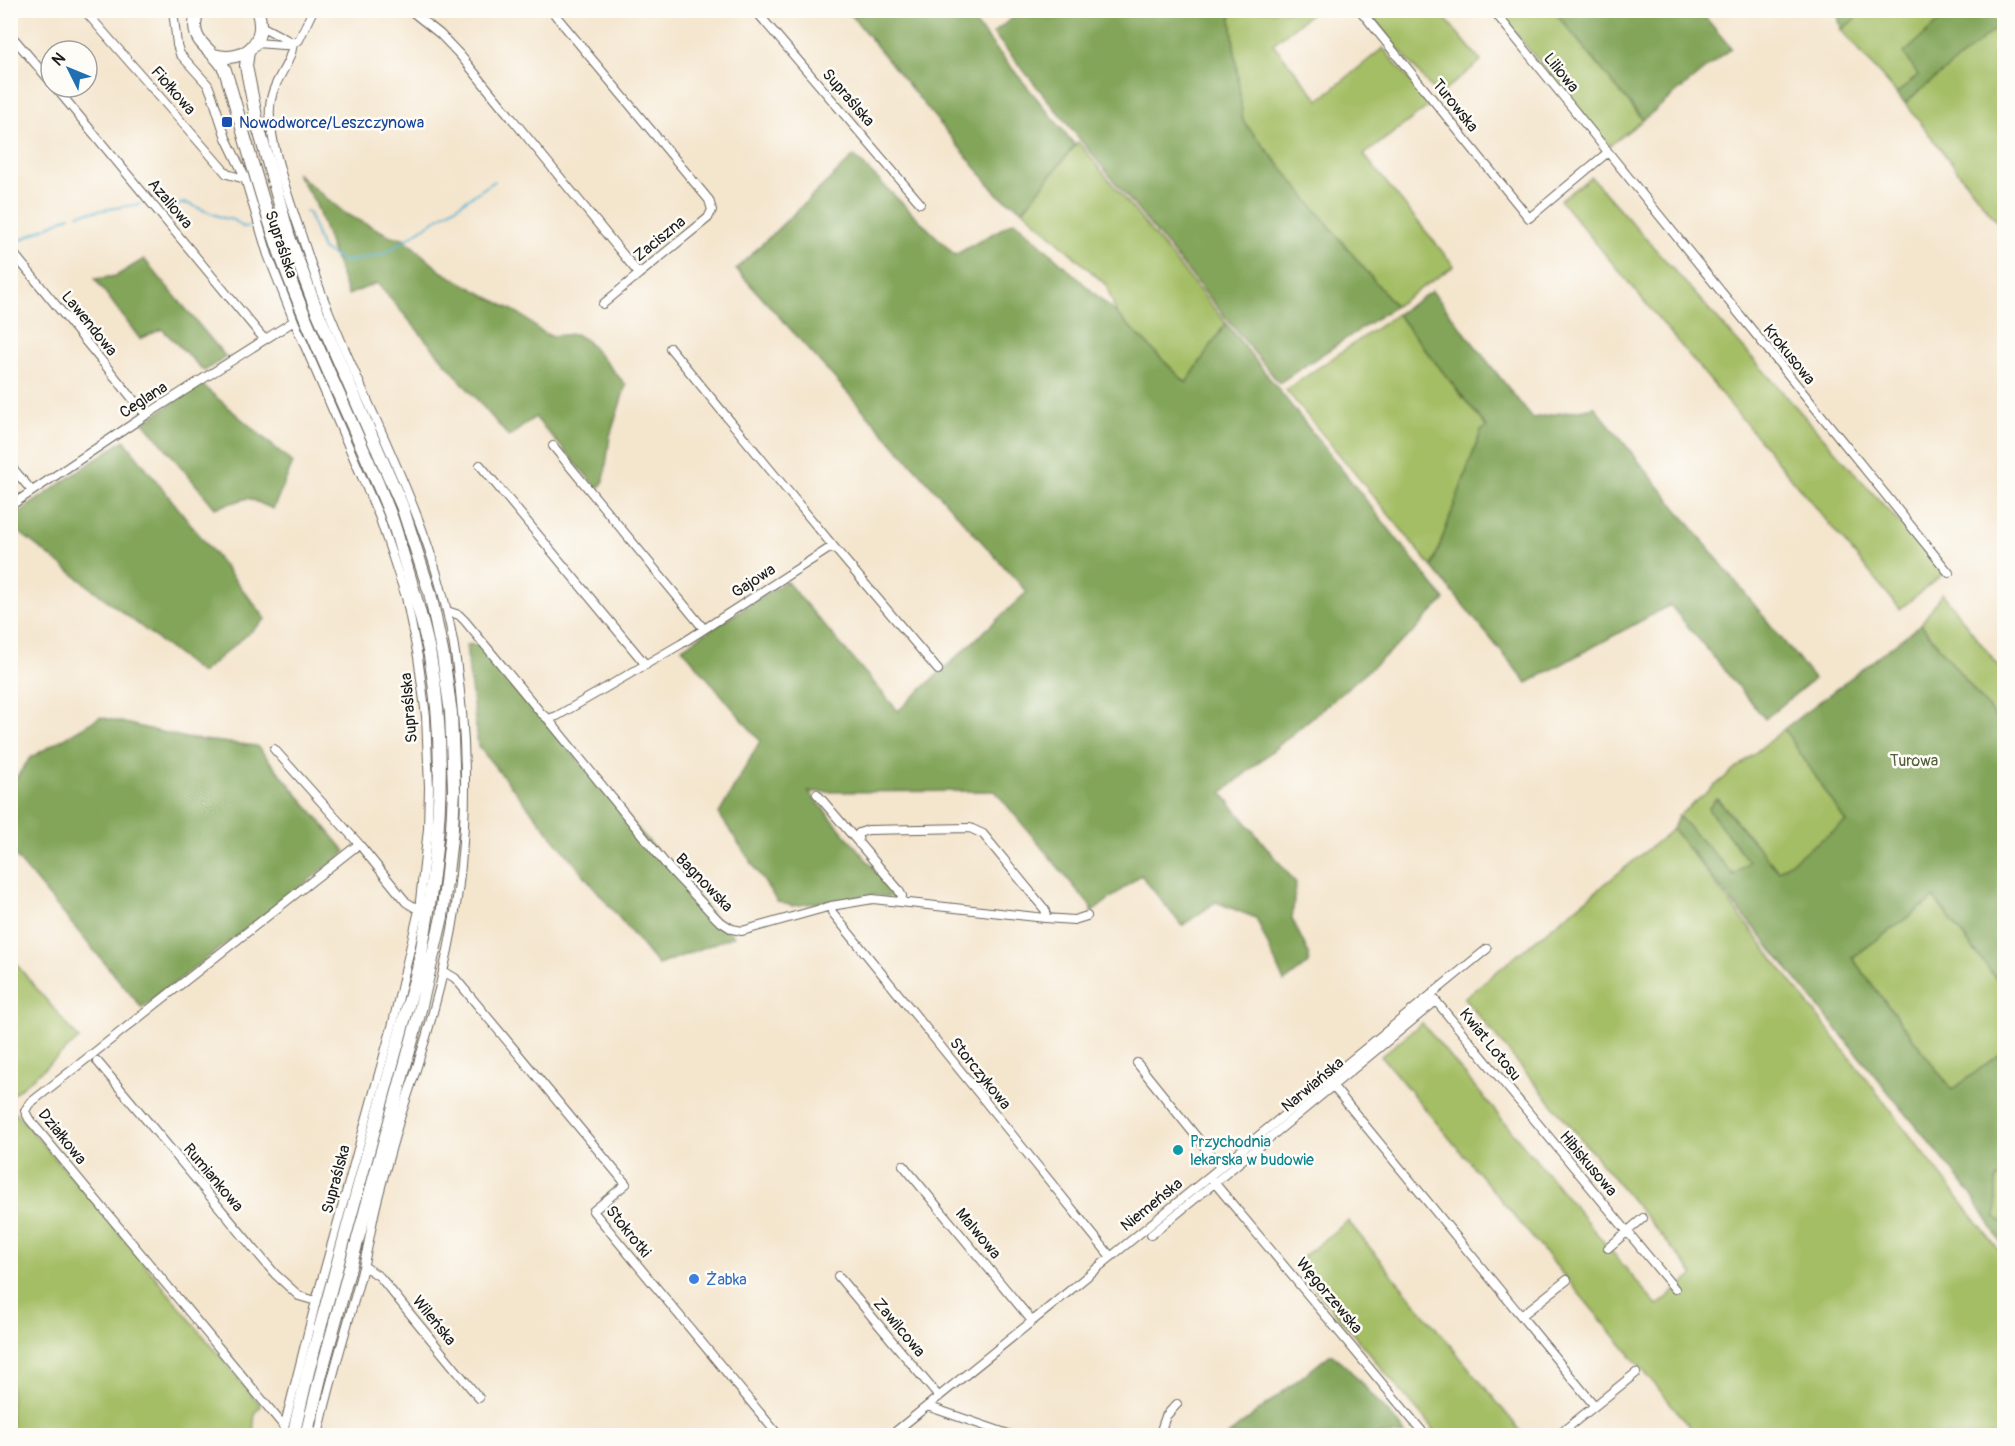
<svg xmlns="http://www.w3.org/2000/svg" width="2015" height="1446" viewBox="0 0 2015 1446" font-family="Pangolin,sans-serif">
  <rect width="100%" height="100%" fill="#fdfcf7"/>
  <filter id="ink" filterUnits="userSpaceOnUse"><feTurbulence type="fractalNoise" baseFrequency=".0167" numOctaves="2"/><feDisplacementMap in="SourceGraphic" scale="12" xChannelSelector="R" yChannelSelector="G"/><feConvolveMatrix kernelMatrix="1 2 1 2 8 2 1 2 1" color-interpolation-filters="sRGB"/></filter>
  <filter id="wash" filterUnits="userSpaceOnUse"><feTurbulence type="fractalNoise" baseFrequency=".008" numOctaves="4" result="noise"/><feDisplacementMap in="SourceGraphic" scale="24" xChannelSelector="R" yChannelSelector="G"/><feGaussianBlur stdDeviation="1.35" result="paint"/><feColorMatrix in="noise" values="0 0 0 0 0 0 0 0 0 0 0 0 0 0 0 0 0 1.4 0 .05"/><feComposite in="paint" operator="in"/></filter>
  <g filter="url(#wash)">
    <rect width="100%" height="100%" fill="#f4e5cd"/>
    <path fill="#a4be65" stroke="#606d40" stroke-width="1.5" d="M1230 11H1314L1273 44 1319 100 1383 48 1430 105 1364 155 1454 266 1395 306 1243 121Z
      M1367 11H1439L1481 61 1438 96Z
      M1497 11H1554L1643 120 1609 146Z
      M1865 11H2004V231L1905 103 1841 30Z
      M1078 142 1226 323 1186 383 1117 314 1106 285 1023 210Z
      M1591 177 1944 573 1900 609 1560 200Z
      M1397 314 1487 428 1481 431 1432 567 1286 390Z
      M1942 593 2004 673V728L1921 624Z
      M1784 729 1846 822 1778 871 1717 798 1708 809 1749 862 1734 875 1678 816Z
      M1673 829 2004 1257V1435H1697L1381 1056 1422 1023 1657 1306 1694 1275 1464 998Z
      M1934 898 1997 980 2004 982V1051L1952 1090 1852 958Z
      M11 958 79 1039 11 1096H10Z
      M10 1106 105 1216 261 1406 255 1412 253 1435H11Z
      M2004 1174V1224L1996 1217V1179Z
      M1348 1221 1524 1435H1438L1294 1264Z"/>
    <path fill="#83a55a" stroke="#50603b" stroke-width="1.5" d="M1837 10H1865V11L1841 30Z
      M848 11H965L1075 145 1023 210 998 195Z
      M1021 11H1230L1243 121 1395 306 1279 383 993 33Z
      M1554 11H1700L1731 48 1643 120Z
      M1951 11H2004V22L1905 103 1896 94 1918 75 1904 53Z
      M854 156 955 255 1015 221 1117 314 1186 383 1226 323 1445 600 1426 618 1415 631 1222 793 1296 883 1292 919 1309 954V963L1284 982 1256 918 1216 902 1182 926 1141 875 1091 913V907L995 791 809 792 899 898 872 895 792 906 777 901 719 814 760 741 682 648 786 581 898 711 1027 592 736 269Z
      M296 173 346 214 391 236 403 238 442 272 520 314 539 330 550 336 575 334 585 339 626 385 610 436 604 481 598 489 535 417 509 437 377 283 348 295 315 202Z
      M144 259 226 357 204 371 162 329 140 339 95 279 116 276Z
      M1432 291 1532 418 1595 407 1814 679 1765 719 1670 605 1527 683 1432 567 1481 431 1487 427 1397 314Z
      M201 384 293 463 273 509 248 498 215 508 144 422Z
      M124 440 266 619 201 673 11 526V518Z
      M1921 624 2004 728V982L1998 981 1934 898 1852 958 1952 1090 2004 1051V1174L1996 1179V1217L2004 1224V1248L1970 1192 1673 829 1678 816 1734 875 1749 862 1708 809 1716 798 1778 871 1846 822 1784 729Z
      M478 644 721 925 734 936 658 965 478 746 466 645Z
      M100 717 186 738 257 746 346 852 142 1008 11 851V785L30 758Z
      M1331 1354 1345 1365 1401 1427 1405 1435H1228Z"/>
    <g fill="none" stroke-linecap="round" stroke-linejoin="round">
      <path stroke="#52b0d1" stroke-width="2" d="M166 207 186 203 223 218 234 220 243 227 252 226
        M305 212 307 211 309 214 322 249 345 262 384 254 495 181
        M78 214 140 204
        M10 245 70 216"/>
    </g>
  </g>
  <g filter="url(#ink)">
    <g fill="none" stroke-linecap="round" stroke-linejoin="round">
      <defs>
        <path id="street" d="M173 10 177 45 180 54 208 85 212 95 226 138 244 175 268 255 294 321 379 516 406 597 418 657 426 716 429 787 428 829 419 910 393 1023 316 1301 282 1436
          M313 10 299 40 293 43C290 71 267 82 270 118 273 155 290 202 302 237 308 255 314 274 321 292 368 415 438 528 456 660 470 757 468 854 448 950 440 988 430 1026 418 1063 412 1084 404 1104 398 1125 390 1153 382 1181 375 1210 371 1228 368 1248 363 1267 349 1323 330 1378 318 1436
          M410 10 440 34 460 55 639 274 708 218 712 210 709 200 551 10
          M755 10 920 203
          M1360 10 1529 218 1607 153
          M1493 10 1949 573
          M85 11 227 174 245 179
          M261 26 293 43
          M10 34 51 82
          M256 43 283 45 293 43
          M55 87 264 339
          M10 249 146 415
          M603 304 639 274
          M670 348 833 546
          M553 446 704 629
          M10 465 32 491
          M480 465 646 665
          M10 506 146 415 294 321
          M447 611 459 615 465 621 541 713 548 719 669 868 718 920 732 929 742 931 831 906 873 899 1045 918 1074 920 1087 916
          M548 719 557 716 681 644 833 546 938 670
          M274 749 359 844 406 902 419 910
          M817 794 898 889 902 896 901 901
          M859 844 858 837 859 833 868 830 970 828 983 834 1046 911 1045 918
          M831 906 832 912 1111 1257
          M443 971 455 978 626 1184 593 1211 779 1436
          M1431 995 1675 1289
          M97 1061 275 1274 299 1296 316 1301
          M1137 1063 1220 1166
          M1327 1079 1594 1405
          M903 1165 1032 1321
          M1213 1181 1426 1436
          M1151 1235 1436 1001
          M1608 1248 1643 1218
          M364 1266 380 1277 479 1398
          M838 1276 939 1397
          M1521 1316 1567 1280
          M927 1406 1014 1436
          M283 1425 29 1119 25 1111 29 1104 359 844
          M890 1436 1046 1310 1487 949
          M1159 1436 1166 1416 1177 1404
          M1557 1436 1636 1373"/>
        <path id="secondary" d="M198 10C186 45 213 46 225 70 245 135 261 201 284 264 315 348 356 428 389 511 396 528 400 547 406 565 415 595 424 625 430 656 449 760 438 866 418 969L308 1372 293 1436
          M248 51 246 66 258 126 289 237 315 306 402 506 430 593 443 656 451 713 454 790 452 829 442 917 418 1018 321 1374 306 1436
          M214 55C244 64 269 41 257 10"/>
      </defs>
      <use href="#street" stroke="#68625a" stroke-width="10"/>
      <use href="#secondary" stroke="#68625a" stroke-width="14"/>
      <use href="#street" stroke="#fff" stroke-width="8"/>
      <use href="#secondary" stroke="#fff" stroke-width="12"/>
    </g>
  </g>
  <rect fill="#1a4fb4" stroke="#fdfcf7" stroke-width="2" x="221" y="116" width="12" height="12" rx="3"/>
  <circle fill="#0f9aa8" stroke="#fdfcf7" stroke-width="2" cx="1178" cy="1150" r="6"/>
  <circle fill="#3f7fe0" stroke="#fdfcf7" stroke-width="2" cx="694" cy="1279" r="6"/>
  <g text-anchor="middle" stroke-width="5" stroke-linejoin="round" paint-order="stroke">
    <g font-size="16" fill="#1c1c1c" stroke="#fdfcf7">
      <text transform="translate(1562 72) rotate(51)" y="6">Liliowa</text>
      <text transform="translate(174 90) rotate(49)" y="6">Fiołkowa</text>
      <text transform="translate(849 97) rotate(49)" y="6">Supraślska</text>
      <text transform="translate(1456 105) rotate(51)" y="6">Turowska</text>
      <text transform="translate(171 203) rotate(50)" y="6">Azaliowa</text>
      <text transform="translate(659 238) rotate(-39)" y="6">Zaciszna</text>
      <text transform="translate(282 244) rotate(71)" y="6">Supraślska</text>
      <text transform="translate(90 323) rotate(51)" y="6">Lawendowa</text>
      <text transform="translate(1790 354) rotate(51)" y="6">Krokusowa</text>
      <text transform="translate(143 399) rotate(-33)" y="6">Ceglana</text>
      <text transform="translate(753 580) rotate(-33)" y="6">Gajowa</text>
      <text transform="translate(408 708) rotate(-95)" y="6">Supraślska</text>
      <text transform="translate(705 882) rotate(46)" y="6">Bagnowska</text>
      <text transform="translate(1491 1044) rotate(51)" y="6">Kwiat Lotosu</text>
      <text transform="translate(981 1073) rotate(51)" y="6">Storczykowa</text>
      <text transform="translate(1312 1084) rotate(-40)" y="6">Narwiańska</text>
      <text transform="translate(63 1136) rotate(51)" y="6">Działkowa</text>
      <text transform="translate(1589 1163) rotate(50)" y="6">Hibiskusowa</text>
      <text transform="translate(214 1177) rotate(50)" y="6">Rumiankowa</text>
      <text transform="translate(335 1179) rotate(-75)" y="6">Supraślska</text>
      <text transform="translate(1151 1204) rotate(-39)" y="6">Niemeńska</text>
      <text transform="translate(629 1231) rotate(51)" y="6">Stokrotki</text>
      <text transform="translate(979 1233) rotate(50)" y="6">Malwowa</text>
      <text transform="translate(1330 1295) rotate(50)" y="6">Węgorzewska</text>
      <text transform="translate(435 1320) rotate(51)" y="6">Wileńska</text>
      <text transform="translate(900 1327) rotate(50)" y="6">Zawilcowa</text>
    </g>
    <g font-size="16" fill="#164399" stroke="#fdfcf7" text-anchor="start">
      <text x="239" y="128">Nowodworce/Leszczynowa</text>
    </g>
    <g font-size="16" fill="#525d39" stroke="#fdfcf7">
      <text x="1914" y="766">Turowa</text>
    </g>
    <g font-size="16" fill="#0d838f" stroke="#fdfcf7" text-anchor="start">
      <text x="1190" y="1147">Przychodnia<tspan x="1190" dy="18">lekarska w budowie</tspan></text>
    </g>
    <g font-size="16" fill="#366cbe" stroke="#fdfcf7" text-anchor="start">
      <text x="706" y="1285">Żabka</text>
    </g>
  </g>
  <rect width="2015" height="1446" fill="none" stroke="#fdfcf7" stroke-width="36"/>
  <g transform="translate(69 69) rotate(313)"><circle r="28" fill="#fdfcf7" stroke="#a3a29f" stroke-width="1.5"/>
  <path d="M0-4.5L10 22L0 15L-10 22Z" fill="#1f6fb2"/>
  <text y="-9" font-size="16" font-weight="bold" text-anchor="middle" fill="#1c1c1c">N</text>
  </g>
</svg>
